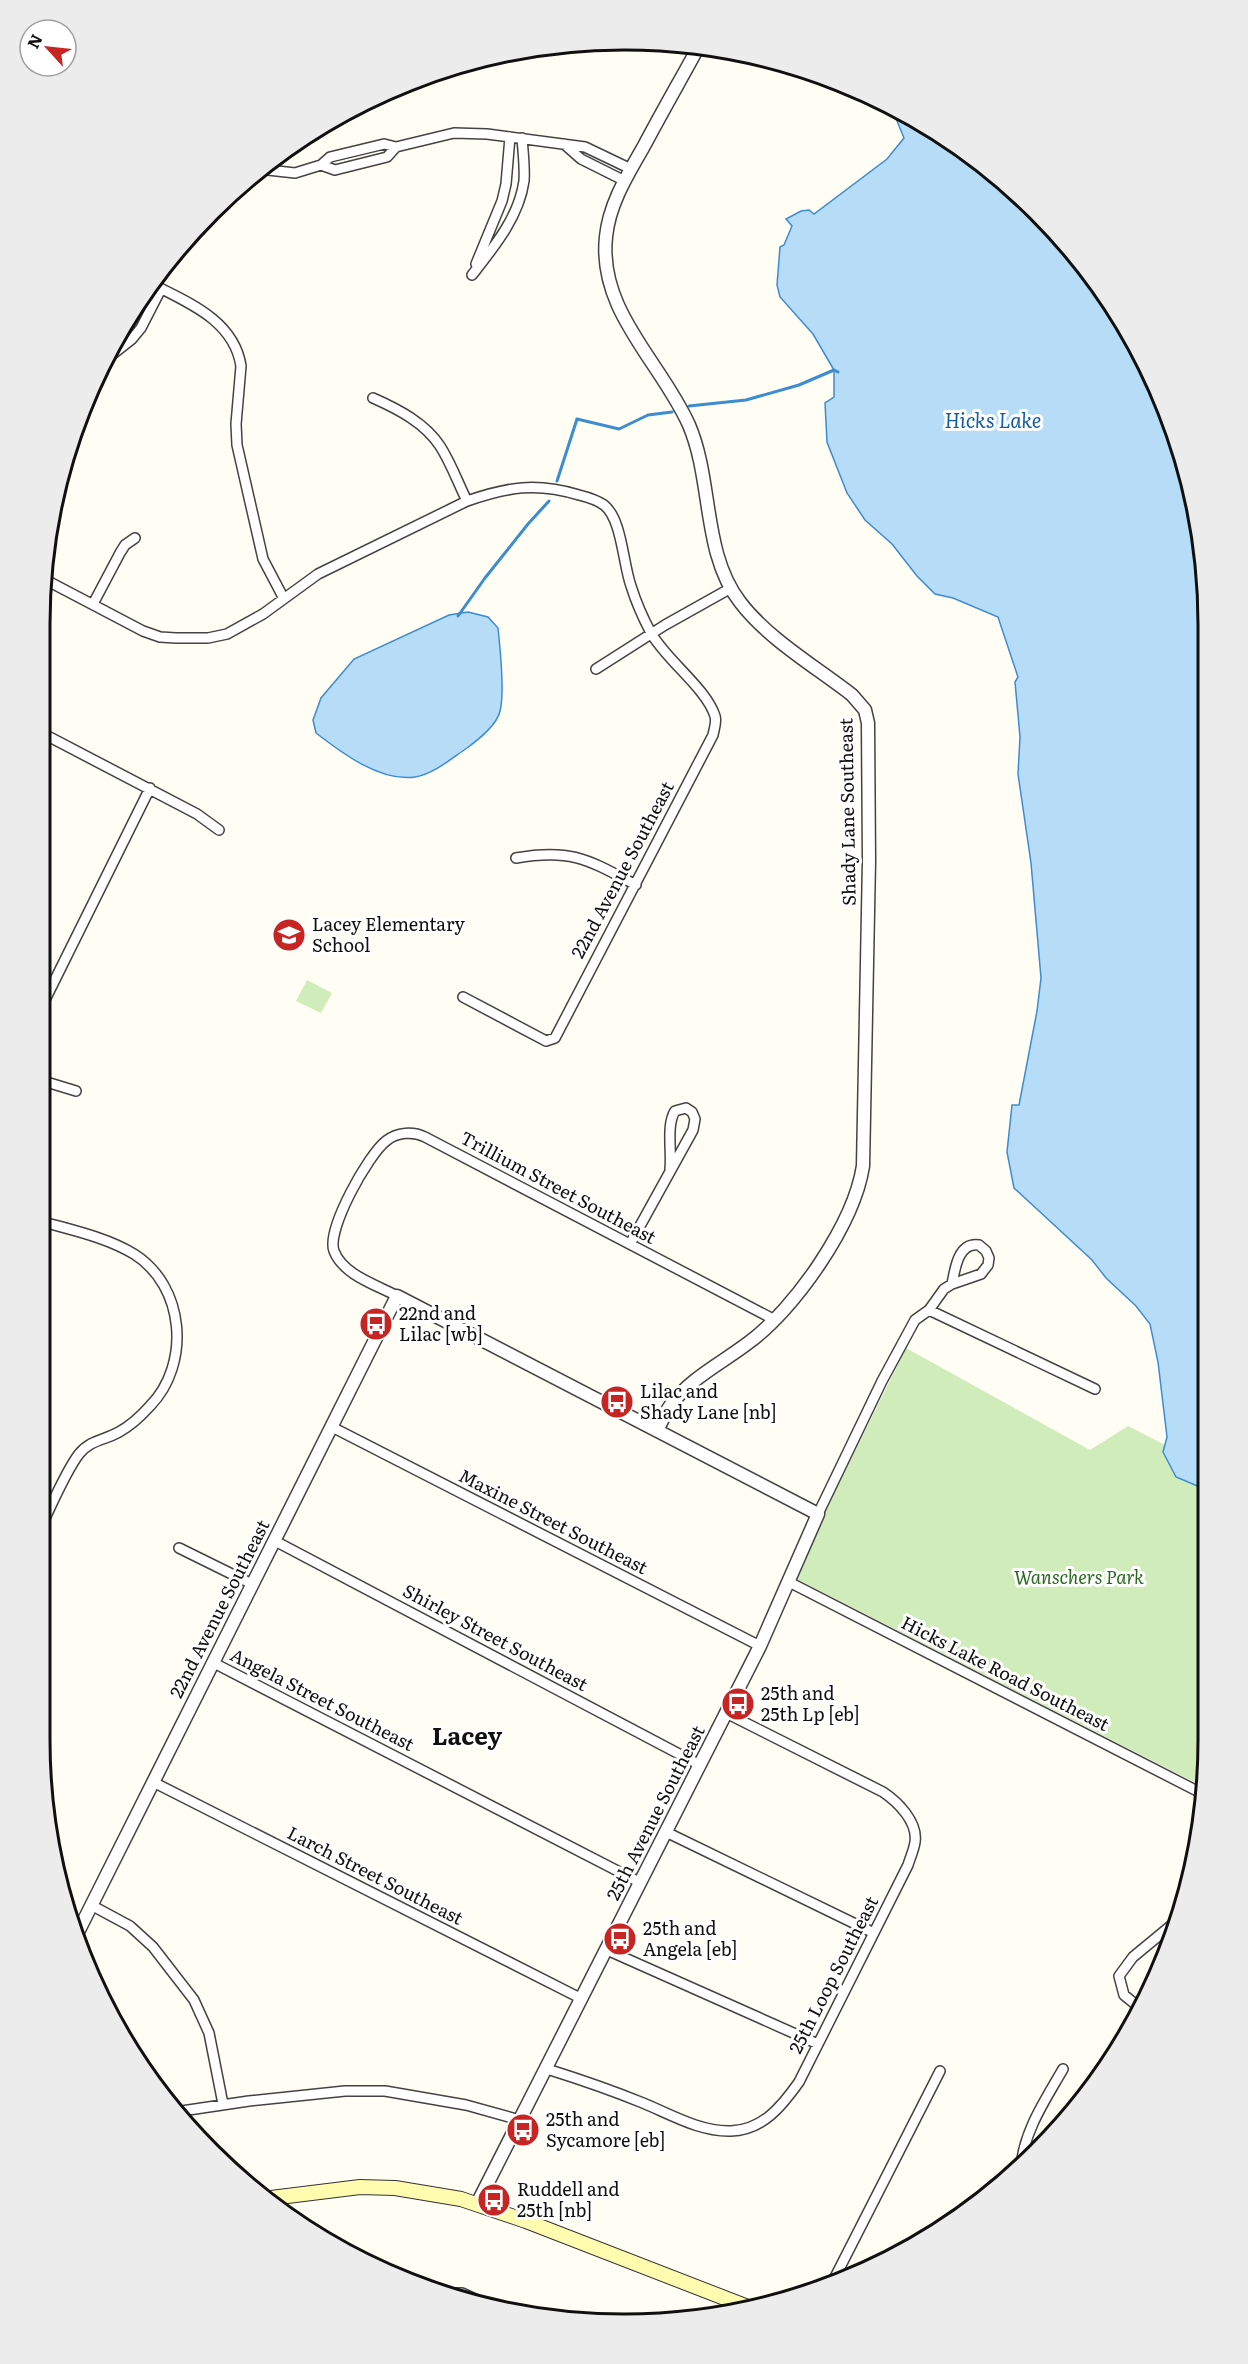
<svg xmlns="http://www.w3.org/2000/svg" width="1248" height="2364" viewBox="0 0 1248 2364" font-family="Literata,serif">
  <rect width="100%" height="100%" fill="#fffdf4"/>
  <path fill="#d1ecbb" d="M307 980 332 993 321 1013 296 1001Z
    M906 1348 1090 1450 1128 1426 1165 1445 1163 1452 1176 1477 1207 1490 1206 1788 793 1577Z"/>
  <path fill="#b7dcf8" stroke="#3c8cd1" stroke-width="1.5" d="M890 104 1009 184 1088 268 1165 400 1204 547 1207 1490 1176 1477 1163 1452 1167 1437 1158 1362 1150 1324 1136 1306 1106 1278 1092 1260 1014 1188 1007 1152 1012 1105H1019L1037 1011 1041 978 1031 863 1018 774 1020 737 1015 682 1018 677 998 617 953 598 935 594 917 576 892 544 865 520 847 493 827 442 825 403 834 397V370L813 334 780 297 777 285 780 247 784 245 792 226 786 219 801 211 809 210 814 214 887 159 904 138Z
    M468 612 488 617 498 628C500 647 505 693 500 711 497 725 479 739 467 748 452 758 434 774 415 777 380 782 342 753 316 733L313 720 321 698 354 659 449 615Z"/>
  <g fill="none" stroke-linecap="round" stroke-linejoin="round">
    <path stroke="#3c8cd1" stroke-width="3" d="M689 406 746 400 799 385 834 370 838 372
      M557 481 577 419 619 429 648 415 672 412
      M458 616 485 578 528 524 549 501"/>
    <defs>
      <path id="minor" d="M564 144 581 159 625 181
        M321 165 335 170 387 157 396 147
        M259 169 295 173 321 165 330 157 384 144 396 147 454 133 487 134 585 147 631 169
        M476 264 502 201 506 184 510 137
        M472 275C494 247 519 217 524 181 525 167 523 152 522 138
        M150 283C187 302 234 320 241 366L236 424 237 445 263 559 283 597
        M99 365 132 339 141 328 161 289
        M373 398C398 409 425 423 440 446 451 463 458 483 467 501
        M42 578 143 631 160 637 176 638H208L227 634 263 614 318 574 467 501C508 487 536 482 579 495 587 497 597 500 604 505 622 519 623 564 631 586 636 602 643 618 651 633 667 661 706 688 715 716 717 722 714 729 713 735L555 1038 546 1041 463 997
        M93 604 120 553 125 545 135 538
        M596 669 665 625 731 588
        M40 732 197 814 219 830
        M516 858C571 848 589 860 636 885
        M40 1010 150 788
        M40 1080 76 1091
        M630 1244 693 1130 695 1119 692 1112 686 1108 675 1111C666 1125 672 1152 670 1169
        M397 1296C377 1285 343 1275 334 1251 326 1230 368 1155 386 1141 397 1132 413 1131 425 1137L775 1320
        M929 1310 1095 1389
        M332 1427 760 1646
        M818 1514 882 1381 915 1320 929 1310 944 1289 952 1284 981 1274 988 1265 989 1258 986 1251 979 1245C958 1242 955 1269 952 1284
        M39 1531C50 1509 65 1472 79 1454 90 1440 105 1440 119 1432 130 1426 141 1416 150 1406 191 1364 185 1286 134 1254 106 1237 71 1230 40 1221
        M275 1541 700 1765
        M179 1548 252 1584
        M789 1582 1205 1795
        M212 1662 641 1883
        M153 1782 582 1999
        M666 1832 874 1933
        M91 1905 130 1926 153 1947 194 2000 209 2033 223 2104
        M607 1950 818 2044
        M1140 2008 1124 1995 1119 1976 1133 1957 1179 1919
        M547 2069C579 2079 611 2090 643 2103 670 2114 700 2132 731 2131 763 2130 782 2106 799 2082L908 1865C910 1858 914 1850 915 1842 918 1822 898 1802 883 1792L726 1713
        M175 2112 249 2101 345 2091H385L466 2105 520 2120
        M1021 2168C1023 2132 1046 2099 1063 2069
        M830 2287 940 2071
        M438 2293H462L497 2309"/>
      <path id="tertiary" d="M657 1430C662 1422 665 1413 670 1406 690 1378 722 1363 748 1343 795 1309 854 1224 863 1166L869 861 868 723 865 710 852 695C816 667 768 639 740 602 702 553 713 481 689 425 661 362 598 311 606 237 609 204 628 174 644 146 662 112 681 79 699 46
        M75 1938 397 1296 818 1514 760 1646 477 2204"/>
      <path id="secondary" d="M263 2199 360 2187 395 2188 461 2199 526 2221 753 2309"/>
    </defs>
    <use href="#minor" stroke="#434343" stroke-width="12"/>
    <use href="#tertiary" stroke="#434343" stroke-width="15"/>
    <use href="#secondary" stroke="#323232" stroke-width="16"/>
    <use href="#minor" stroke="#fff" stroke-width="9"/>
    <use href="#tertiary" stroke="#fff" stroke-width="12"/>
    <use href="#secondary" stroke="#fffbaf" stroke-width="14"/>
  </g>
  <defs>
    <symbol id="school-disc" viewBox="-11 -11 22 22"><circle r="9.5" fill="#c62523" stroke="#fff"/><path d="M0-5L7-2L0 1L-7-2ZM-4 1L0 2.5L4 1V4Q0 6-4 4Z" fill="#fff"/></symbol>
    <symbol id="bus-disc" viewBox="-11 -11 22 22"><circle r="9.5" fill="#c62523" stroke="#fff"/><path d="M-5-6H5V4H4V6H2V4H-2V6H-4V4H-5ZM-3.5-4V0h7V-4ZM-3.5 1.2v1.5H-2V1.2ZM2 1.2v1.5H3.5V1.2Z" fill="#fff"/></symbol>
  </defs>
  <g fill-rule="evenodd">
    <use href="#school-disc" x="270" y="916" width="38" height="38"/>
    <use href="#bus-disc" x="357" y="1305" width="38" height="38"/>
    <use href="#bus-disc" x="598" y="1383" width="38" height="38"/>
    <use href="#bus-disc" x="719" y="1685" width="38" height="38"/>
    <use href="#bus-disc" x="601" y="1920" width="38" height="38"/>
    <use href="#bus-disc" x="504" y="2111" width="38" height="38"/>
    <use href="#bus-disc" x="475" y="2181" width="38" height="38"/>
  </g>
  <g text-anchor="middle" stroke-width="6" stroke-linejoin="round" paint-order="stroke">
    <g font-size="18" fill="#101010" stroke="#fff">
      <text transform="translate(848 812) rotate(-91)" y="6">Shady Lane Southeast</text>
      <text transform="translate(623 870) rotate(-62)" y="6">22nd Avenue Southeast</text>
      <text transform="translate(558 1188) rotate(28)" y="6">Trillium Street Southeast</text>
      <text transform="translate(553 1522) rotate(27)" y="6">Maxine Street Southeast</text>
      <text transform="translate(220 1609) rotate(-63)" y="6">22nd Avenue Southeast</text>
      <text transform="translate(495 1638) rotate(28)" y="6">Shirley Street Southeast</text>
      <text transform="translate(1005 1674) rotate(27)" y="6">Hicks Lake Road Southeast</text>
      <text transform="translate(322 1700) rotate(27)" y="6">Angela Street Southeast</text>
      <text transform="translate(656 1813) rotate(-63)" y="6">25th Avenue Southeast</text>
      <text transform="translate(375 1876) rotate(27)" y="6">Larch Street Southeast</text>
      <text transform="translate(834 1975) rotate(-63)" y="6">25th Loop Southeast</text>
    </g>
    <g font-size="18" fill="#101010" stroke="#fff" text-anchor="start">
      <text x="312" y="931">Lacey Elementary<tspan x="312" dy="21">School</tspan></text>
      <text x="399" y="1320">22nd and<tspan x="399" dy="21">Lilac [wb]</tspan></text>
      <text x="640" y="1398">Lilac and<tspan x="640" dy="21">Shady Lane [nb]</tspan></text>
      <text x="761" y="1700">25th and<tspan x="761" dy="21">25th Lp [eb]</tspan></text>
      <text x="643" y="1935">25th and<tspan x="643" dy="21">Angela [eb]</tspan></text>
      <text x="546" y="2126">25th and<tspan x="546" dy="21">Sycamore [eb]</tspan></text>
      <text x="517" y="2196">Ruddell and<tspan x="517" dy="21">25th [nb]</tspan></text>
    </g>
    <g font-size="18" font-style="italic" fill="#296b1e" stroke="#fff">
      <text x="1079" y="1584">Wanschers Park</text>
    </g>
    <g font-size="20" font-style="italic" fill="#155ea7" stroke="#fff">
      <text x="993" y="428">Hicks Lake</text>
    </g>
    <g font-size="24" font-weight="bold" fill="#101010" stroke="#fff">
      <text x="467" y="1745">Lacey</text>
    </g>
  </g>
  <path d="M0 0H1248V2364H0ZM624 50H624A574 574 0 0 1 1198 624V1740A574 574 0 0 1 624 2314H624A574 574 0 0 1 50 1740V624A574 574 0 0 1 624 50Z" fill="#ececec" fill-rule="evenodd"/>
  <path fill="none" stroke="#101010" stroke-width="3" d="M624 50H624A574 574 0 0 1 1198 624V1740A574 574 0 0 1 624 2314H624A574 574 0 0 1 50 1740V624A574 574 0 0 1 624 50Z"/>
  <g transform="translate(48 48) rotate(297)"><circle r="28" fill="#ffffff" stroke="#9f9f9f" stroke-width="1.5"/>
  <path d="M0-4.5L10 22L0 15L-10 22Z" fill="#c62523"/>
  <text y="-9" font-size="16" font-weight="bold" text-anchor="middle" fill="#101010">N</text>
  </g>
</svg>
